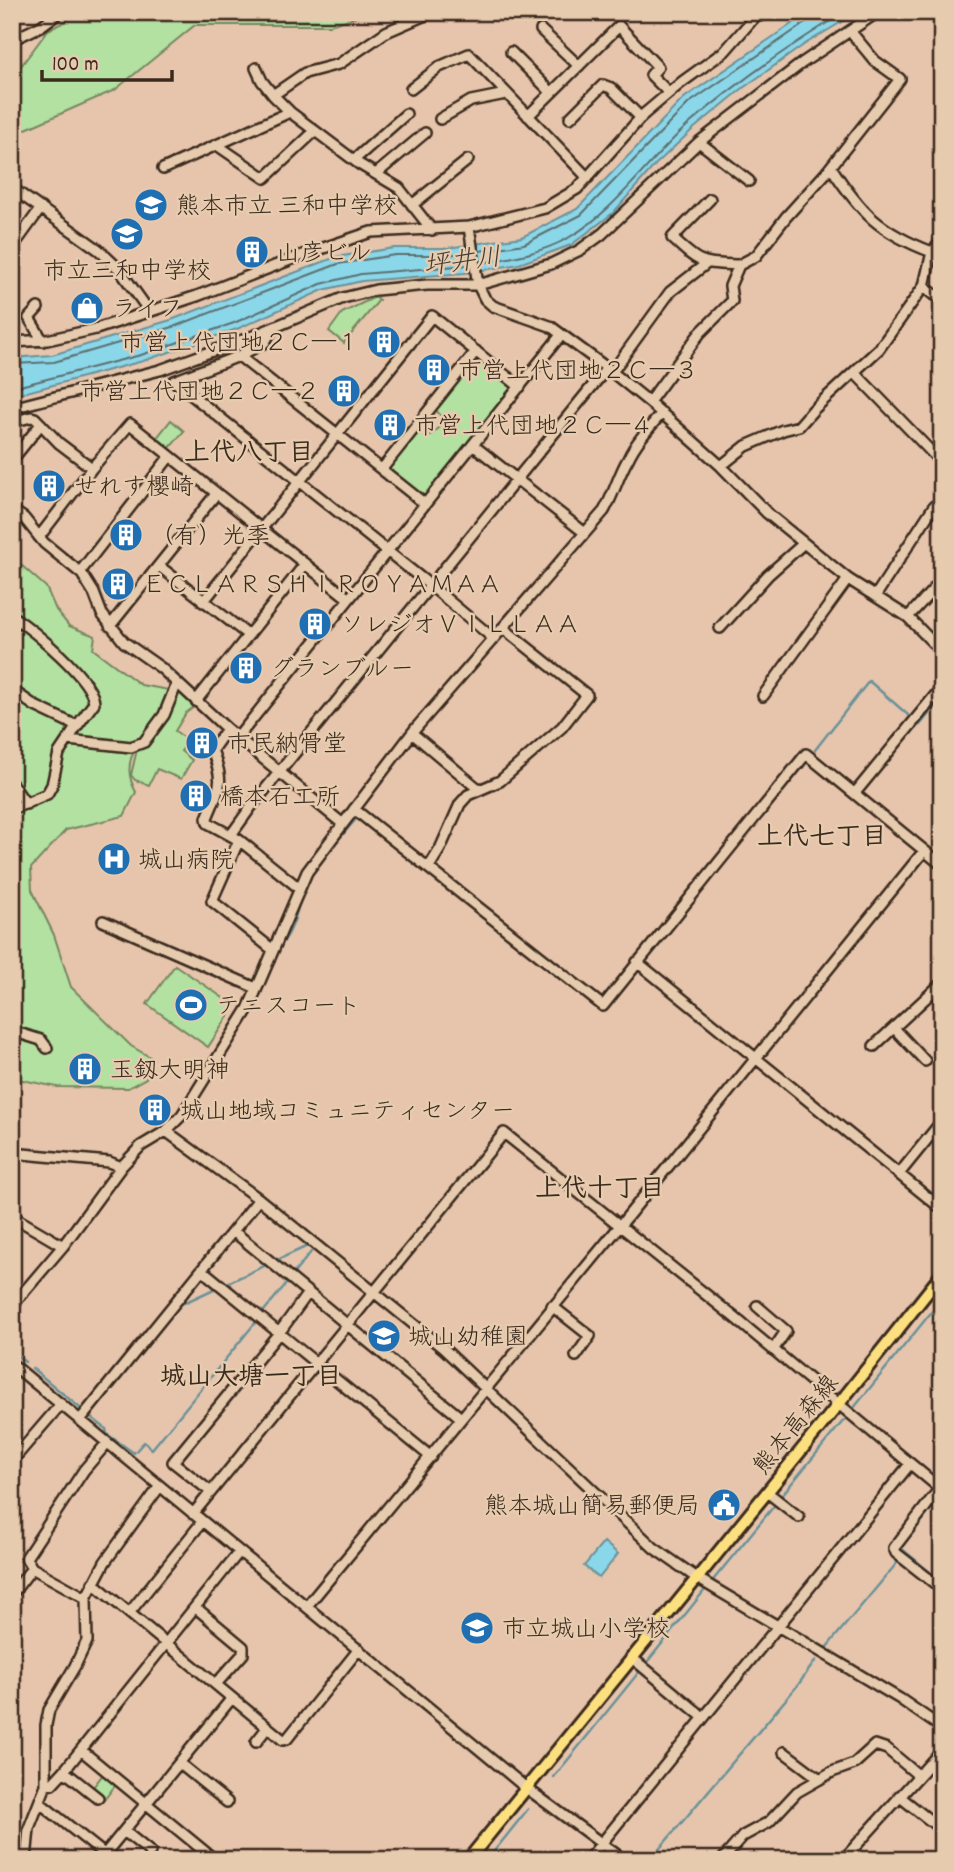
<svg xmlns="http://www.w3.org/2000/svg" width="954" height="1872" viewBox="0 0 954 1872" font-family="Dekko,'Klee One',sans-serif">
  <rect width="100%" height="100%" fill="#e7c5ad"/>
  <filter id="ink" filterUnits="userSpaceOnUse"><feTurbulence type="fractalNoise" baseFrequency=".0143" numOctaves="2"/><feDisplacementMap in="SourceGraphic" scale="14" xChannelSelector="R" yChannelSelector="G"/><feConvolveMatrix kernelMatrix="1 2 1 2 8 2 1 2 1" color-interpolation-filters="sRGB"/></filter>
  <g filter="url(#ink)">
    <path fill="#b2e1a1" stroke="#768660" stroke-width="2" d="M84 12H372L330 25H195L115 90 19 132 12 107V78L48 30Z
      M375 297 379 300 344 343 329 331 342 313Z
      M479 358 513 385V389L427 496 423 497 387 469 421 426 431 435 446 422 435 409 475 359Z
      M171 420 184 431 168 450 156 439Z
      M12 557 46 587 56 610 69 626 95 636 93 649 141 685 169 690 167 702 148 741 179 692 194 707 186 713 175 731 189 741 181 751 192 760 181 779 157 769 149 785 135 780 131 775 138 745C127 760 127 776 136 792L124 816 66 830 31 868 32 890 54 935 71 987 131 1046 153 1059 146 1078 128 1088 57 1087 12 1078Z
      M175 965 235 1006 208 1047 147 1004Z
      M104 1773 117 1783 104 1800 91 1790Z"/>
    <path fill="#8bd7ea" stroke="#6b9298" stroke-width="2" d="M809 12H858L805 44 743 88 692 130 655 165 613 213 571 245 519 264 465 273 362 281 323 290 237 329 143 361 12 396V358L52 355 171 320 336 257 394 248H448L522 237 577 209 684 98Z
      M604 1542 618 1554 599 1578 584 1566Z"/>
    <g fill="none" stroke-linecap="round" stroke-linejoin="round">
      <path stroke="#5b6f70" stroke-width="2" d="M479 251 524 244 581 215 689 103 808 21 812 12
        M481 263C510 258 542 253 568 238 615 212 648 160 688 125 737 82 789 46 845 12
        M12 364 54 362 173 327 338 264 395 255H448L467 252
        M12 388 141 355 234 323 321 284 361 274 469 265"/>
      <path stroke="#6b9298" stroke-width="2.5" d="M920 725 942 698
        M815 750 869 681 908 715
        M491 923 557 975
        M284 941C296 925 297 904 306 885 319 860 339 839 357 818L481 915
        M646 959 805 763
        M295 1272 311 1252
        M175 1307 312 1244
        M264 1311 286 1284
        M12 1351 25 1362
        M32 1368 80 1408
        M853 1409 942 1299
        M91 1417 106 1429 107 1434 134 1453 144 1442 152 1449 255 1323
        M782 1495 844 1420
        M939 1499 901 1548 942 1582
        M714 1579 774 1506
        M826 1648 897 1563
        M648 1661 704 1591
        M554 1777 639 1672
        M487 1860 528 1809
        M650 1860 798 1685 816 1660"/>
      <defs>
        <path id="minor" d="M755 17 773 12
          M541 30 579 66
          M12 40 41 26 60 12
          M511 52 551 92
          M256 68 262 81 273 95
          M411 89 439 67 469 54 588 178
          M528 116 619 26 658 67 651 75 669 93
          M570 118 603 85 611 88 641 118
          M440 119 471 101 506 94
          M699 142 749 181
          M217 145 265 178 315 131
          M354 160 406 114
          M831 167C861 213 879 232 932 252
          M163 169 290 112
          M376 174 425 133
          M12 188 99 250 119 269 149 311
          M710 199 672 238C701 265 700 263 739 265
          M412 205 468 160
          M469 227 478 285 485 299 493 306 550 326 607 368 649 402 721 466 767 513 848 579 908 617 942 652
          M432 230 399 188 359 164 290 112 273 95 305 73 339 64 386 32 432 12
          M12 248 41 208
          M924 286 942 301
          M38 308 29 318 43 341
          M12 342 47 340 96 329 197 296 303 255 371 232 469 227 545 208 577 189 644 114 682 82 725 51 759 12
          M239 356 265 342 273 328
          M612 372 670 292 706 264
          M854 372 942 463
          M649 402 700 333 732 301 730 286 739 265 756 256 786 217 825 174 900 79 875 61 850 31
          M12 408 160 370 251 337 343 298 376 290 427 285H478L551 264 580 250 602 234 699 142 802 63 878 12
          M12 422 31 417 35 418 59 443 92 468
          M473 445 585 533
          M12 460 41 424
          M721 466 746 446 783 430 799 426 814 409 879 349 924 286 932 252 942 241
          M382 469 476 351
          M425 504 239 356 174 381 431 586 493 638
          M12 510 24 518 44 543 82 574 94 593 102 614 124 642 161 668 227 729 343 824
          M39 537 92 468 130 424 349 599
          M159 566 248 635
          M80 572 170 456
          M876 595 934 506
          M203 602 432 316 520 387
          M12 616C33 630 93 679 94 703L77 726 35 706 12 690
          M908 617 942 580
          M110 626 216 494
          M720 628 768 575 804 543
          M763 696 848 579
          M196 701 305 564
          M227 729 212 750C225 784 220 786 207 818L208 823 239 840 212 901 273 950
          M412 733 476 787 481 789
          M238 737 561 335
          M68 740 131 747 144 742 164 715 177 683
          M12 784 26 804
          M855 793 942 687
          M12 809 47 794 52 785 59 753 77 726
          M354 809 603 1006 806 754 942 865
          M231 835 251 807 607 368
          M239 840 299 888
          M429 867 440 849 460 804 468 795 500 781 562 727 587 695 503 628
          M103 921 256 988
          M637 962 942 1209
          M894 1028 925 1061
          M12 1031 41 1040 47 1048
          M874 1046 942 983
          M166 1131 259 1199 443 1348 654 1548 697 1578 900 1699 942 1728
          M12 1153 109 1162 121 1167
          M899 1174 942 1121
          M12 1216 63 1246
          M233 1231 461 1418
          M202 1270 431 1457
          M12 1306 63 1246 121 1167 141 1146 166 1131 182 1115 248 1009 307 872 343 824 416 728 604 511C614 494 618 476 628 459 636 442 649 428 662 413
          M552 1306 590 1336 576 1356
          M757 1306 786 1331 773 1350
          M12 1364 525 1787 624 1860
          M80 1420 259 1199
          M12 1461 61 1404
          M940 1488 894 1548 896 1553 942 1589
          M211 1492 173 1462 279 1333 308 1293
          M767 1492 799 1517
          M193 1514 504 1133 734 1317 942 1490
          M93 1583 283 1740 287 1739 359 1649
          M12 1594 32 1568
          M86 1598 32 1568 26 1558 84 1470 107 1443
          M307 1606 619 1227 924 851
          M195 1607 243 1647V1654L216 1684
          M130 1612 202 1522
          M631 1657 703 1717
          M256 1742 267 1728
          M81 1750 215 1860
          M784 1752 820 1779
          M179 1763 227 1802
          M64 1771 98 1798
          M46 1785 52 1784 64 1771 239 1552
          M899 1796 942 1830
          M40 1803 104 1854
          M124 1831 150 1852
          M106 1852 116 1860
          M12 1855 19 1860
          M26 1860 29 1828 46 1785V1725L49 1710 75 1666 87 1641 86 1598 105 1562 160 1486
          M100 1860 232 1698
          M588 1860 910 1464
          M722 1860 743 1836 769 1822 797 1792 832 1772 854 1764 875 1745 887 1749 918 1775
          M843 1860 942 1750"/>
        <path id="major" d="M468 1860 838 1405 942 1274"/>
      </defs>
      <use href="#minor" stroke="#3b2a1e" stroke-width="14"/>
      <use href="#major" stroke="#3b2a1e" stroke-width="16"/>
      <use href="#minor" stroke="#e6cbae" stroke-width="9"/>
      <use href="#major" stroke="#fce080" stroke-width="10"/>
    </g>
  </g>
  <defs>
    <symbol id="school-disc" viewBox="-11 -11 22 22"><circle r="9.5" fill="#1f6fb2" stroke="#e6cbae"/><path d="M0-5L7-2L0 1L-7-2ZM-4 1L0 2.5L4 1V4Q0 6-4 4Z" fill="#fff"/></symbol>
    <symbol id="building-disc" viewBox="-11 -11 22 22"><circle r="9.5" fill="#1f6fb2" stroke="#e6cbae"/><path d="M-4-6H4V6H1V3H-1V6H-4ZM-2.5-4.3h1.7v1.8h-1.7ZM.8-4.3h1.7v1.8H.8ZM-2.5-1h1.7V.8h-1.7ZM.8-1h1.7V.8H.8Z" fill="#fff"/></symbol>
    <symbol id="shop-disc" viewBox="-11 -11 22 22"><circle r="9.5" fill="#1f6fb2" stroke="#e6cbae"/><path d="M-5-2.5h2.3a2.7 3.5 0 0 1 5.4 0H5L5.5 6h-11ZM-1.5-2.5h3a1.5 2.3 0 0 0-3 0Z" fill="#fff"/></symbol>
    <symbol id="hospital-disc" viewBox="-11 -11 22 22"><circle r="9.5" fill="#1f6fb2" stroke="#e6cbae"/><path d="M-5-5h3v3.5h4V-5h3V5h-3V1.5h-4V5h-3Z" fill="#fff"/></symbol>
    <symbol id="stadium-disc" viewBox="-11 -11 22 22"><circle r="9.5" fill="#1f6fb2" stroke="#e6cbae"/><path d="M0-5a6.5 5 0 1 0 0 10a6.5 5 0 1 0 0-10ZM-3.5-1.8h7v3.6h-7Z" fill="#fff"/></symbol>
    <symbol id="civic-disc" viewBox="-11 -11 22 22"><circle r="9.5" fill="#1f6fb2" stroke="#e6cbae"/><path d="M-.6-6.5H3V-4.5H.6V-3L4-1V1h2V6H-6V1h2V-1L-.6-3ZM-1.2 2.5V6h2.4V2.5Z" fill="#fff"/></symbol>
  </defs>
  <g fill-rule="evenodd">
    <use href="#school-disc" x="132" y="186" width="38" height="38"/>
    <use href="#school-disc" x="108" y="215" width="38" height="38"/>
    <use href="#building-disc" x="233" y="233" width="38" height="38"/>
    <use href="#shop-disc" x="68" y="289" width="38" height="38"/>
    <use href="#building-disc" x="365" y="323" width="38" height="38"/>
    <use href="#building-disc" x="415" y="351" width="38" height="38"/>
    <use href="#building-disc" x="325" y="372" width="38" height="38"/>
    <use href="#building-disc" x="371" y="406" width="38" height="38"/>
    <use href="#building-disc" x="30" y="467" width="38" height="38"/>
    <use href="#building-disc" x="107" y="516" width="38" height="38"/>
    <use href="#building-disc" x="99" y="565" width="38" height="38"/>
    <use href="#building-disc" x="296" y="605" width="38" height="38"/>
    <use href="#building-disc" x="227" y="649" width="38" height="38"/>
    <use href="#building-disc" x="183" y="724" width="38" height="38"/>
    <use href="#building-disc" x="177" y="777" width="38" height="38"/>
    <use href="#hospital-disc" x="95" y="840" width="38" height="38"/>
    <use href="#stadium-disc" x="172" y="986" width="38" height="38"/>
    <use href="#building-disc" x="66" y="1050" width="38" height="38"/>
    <use href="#building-disc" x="136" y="1091" width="38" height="38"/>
    <use href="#school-disc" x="365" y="1317" width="38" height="38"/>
    <use href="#civic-disc" x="705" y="1486" width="38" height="38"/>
    <use href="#school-disc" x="458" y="1609" width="38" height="38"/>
  </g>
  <g text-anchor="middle" stroke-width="5" stroke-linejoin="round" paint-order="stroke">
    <g font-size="24" fill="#3b2a1e" stroke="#e6cbae" text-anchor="start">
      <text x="176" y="213">熊本市立 三和中学校</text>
      <text x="276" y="260">山彦ビル</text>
      <text x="127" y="278" text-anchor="middle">市立三和中学校</text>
      <text x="112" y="316">ライフ</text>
      <text x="360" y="350" text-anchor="end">市営上代団地２Ｃ―１</text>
      <text x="458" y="378">市営上代団地２Ｃ―３</text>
      <text x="320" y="399" text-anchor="end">市営上代団地２Ｃ―２</text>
      <text x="414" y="433">市営上代団地２Ｃ―４</text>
      <text x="74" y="494">せれす櫻崎</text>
      <text x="150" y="543">（有）光季</text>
      <text x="142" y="592">ＥＣＬＡＲＳＨＩＲＯＹＡＭＡＡ</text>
      <text x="340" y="632">ソレジオＶＩＬＬＡＡ</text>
      <text x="270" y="676">グランブルー</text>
      <text x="227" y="751">市民納骨堂</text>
      <text x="220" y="804">橋本石工所</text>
      <text x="138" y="867">城山病院</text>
      <text x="216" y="1013">テニスコート</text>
      <text x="110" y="1077">玉釼大明神</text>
      <text x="180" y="1118">城山地域コミュニティセンター</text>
      <text x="408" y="1344">城山幼稚園</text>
      <text x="700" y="1513" text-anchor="end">熊本城山簡易郵便局</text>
      <text x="502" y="1636">市立城山小学校</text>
    </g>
    <g font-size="24" fill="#3b2a1e" stroke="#e6cbae">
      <text transform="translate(795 1424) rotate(-51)" y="8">熊本高森線</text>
    </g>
    <g font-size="26" font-style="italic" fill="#433b32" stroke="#e6cbae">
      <text transform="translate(462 260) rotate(-7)" y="9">坪井川</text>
    </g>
    <g font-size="26" font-weight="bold" fill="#3b2a1e" stroke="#e6cbae">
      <text x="249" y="460">上代八丁目</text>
      <text x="822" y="844">上代七丁目</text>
      <text x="600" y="1196">上代十丁目</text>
      <text x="251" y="1384">城山大塘一丁目</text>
    </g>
  </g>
  <rect width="954" height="1872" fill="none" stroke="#e6cbae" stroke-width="42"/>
  <rect x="21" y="21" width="912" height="1830" fill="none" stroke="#3b2a1e" stroke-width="2.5" filter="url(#ink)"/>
  <path d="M42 70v10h130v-10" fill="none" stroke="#3b2a1e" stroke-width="3.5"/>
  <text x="52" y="70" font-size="21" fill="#3b2a1e" stroke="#e6cbae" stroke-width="5" paint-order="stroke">100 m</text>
</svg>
